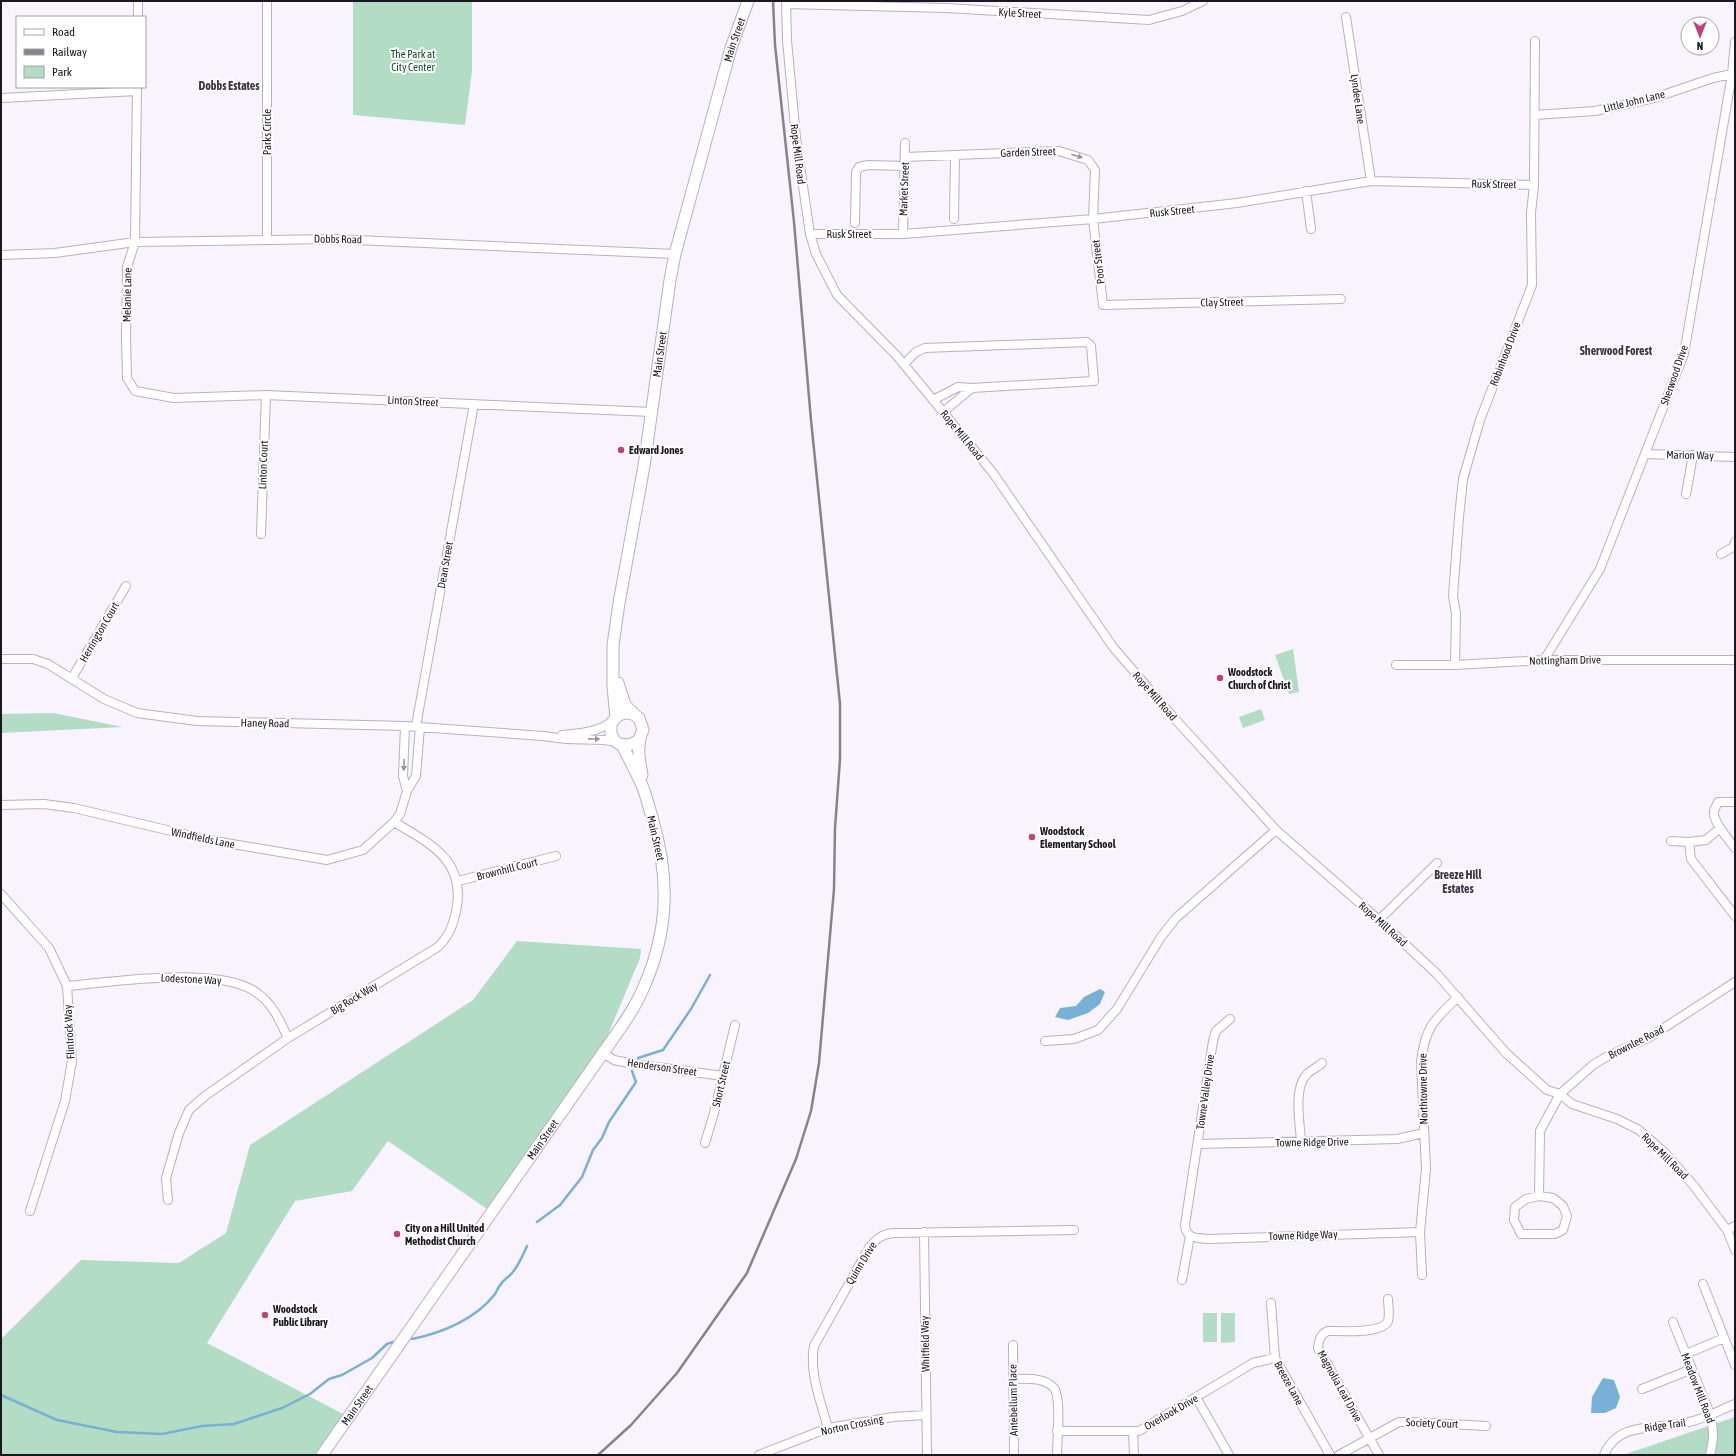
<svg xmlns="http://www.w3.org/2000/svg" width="1736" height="1456" viewBox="0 0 1736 1456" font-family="'Asap Condensed',sans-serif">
  <rect width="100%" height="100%" fill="#f8f3fe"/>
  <path fill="#b2dcc3" d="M353 1H472V71L465 125 353 115Z
    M1293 649 1299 692 1289 694 1275 655Z
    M1261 709 1265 720 1243 728 1239 717Z
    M53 713 123 727 1 733V714Z
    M517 941 641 949 640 958 602 1049 490 1211 388 1141 352 1191 295 1201 207 1343 345 1415 319 1455H1V1339L81 1260 179 1263 226 1233 250 1145 473 1000Z
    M1203 1313H1217V1342H1203Z
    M1221 1313H1235V1342L1221 1343Z
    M1735 1417V1455H1623Z"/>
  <path fill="#77b1d8" d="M1100 989 1105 992 1100 1004 1088 1013 1068 1020 1055 1017 1060 1008 1076 1006 1084 997Z
    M1603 1378 1614 1380 1620 1397 1616 1408 1605 1413H1591L1592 1397Z"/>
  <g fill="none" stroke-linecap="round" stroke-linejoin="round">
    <path stroke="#77b1d8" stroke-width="2.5" d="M638 1058 663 1050 691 1009 710 975
      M537 1222 560 1205 582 1177 593 1150 602 1138 609 1122 636 1082 632 1071
      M412 1339C442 1333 476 1319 495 1294 497 1291 498 1287 501 1284 504 1279 509 1277 512 1273 519 1265 523 1255 527 1246
      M1 1395 57 1420 117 1432 162 1434 202 1426 234 1424 282 1408 310 1394 329 1379 342 1375 372 1358 387 1344 393 1342"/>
    <defs>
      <path id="minor" d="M786 1 787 40 796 138 810 234 816 254 837 295 897 356 993 473 1113 647 1175 719 1276 830 1379 920 1437 974 1506 1053 1547 1090 1560 1094 1572 1104 1617 1119 1639 1130 1665 1153 1694 1186 1727 1230 1735 1250
        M786 4 947 8 1149 20 1182 11 1203 1
        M138 17V1
        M1346 17 1371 181
        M137 87 135 242 127 267 126 338 127 378 135 391 174 398 266 395 652 412
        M1 98 137 91
        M1535 115 1595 111 1654 98 1713 78 1732 74
        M905 157 1059 151 1088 160 1095 170 1093 219 1103 305 1341 299
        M1306 191 1311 229
        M954 219 955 155
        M855 223 856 172 859 167 868 165 905 166
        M810 234H903L1093 219 1237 203 1371 181 1534 185
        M903 234 905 143
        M267 240V1
        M1 255 55 253 135 242 333 239 675 254
        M904 364 916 352 925 348 1087 342 1091 346 1094 381 972 388
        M933 400 958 387 972 388 943 412
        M1645 454 1735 457
        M1686 494 1693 455
        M261 534 266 395
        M1721 554 1733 547 1735 542
        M1 659H33L48 664 104 699 137 713 197 721 405 726 543 736 566 739 604 740 617 742
        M1544 660 1600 569 1684 354 1732 74 1735 42
        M1396 665H1455L1544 660H1735
        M1455 665 1456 614 1453 596 1459 517 1463 479 1480 420 1532 285 1531 213 1534 185 1535 41
        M72 678 126 586
        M405 726 403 776 407 791 416 776 420 727
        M416 726 474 404
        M562 735C579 733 598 733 612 721
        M1735 802H1718C1717 805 1715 808 1714 811 1712 821 1729 840 1735 848
        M1 805 44 804 74 808 209 840 327 860 363 850 394 822 400 814 407 791
        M1671 841 1689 842 1691 859 1735 916
        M1689 842 1706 840 1720 828
        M458 881 556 856
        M1 894 49 948 67 986 72 1061 65 1101 30 1211
        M1379 920 1437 863
        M67 986C112 982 220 965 257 993 273 1004 280 1021 288 1038
        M1230 1019 1216 1031 1213 1041 1185 1225C1186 1239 1197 1238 1209 1239L1420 1232 1426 1169 1421 1062C1425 1027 1434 1020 1458 997
        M1045 1041 1074 1039 1098 1030 1117 1009 1161 937 1176 918 1276 830
        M603 1053 614 1060 634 1064 723 1076
        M1301 1141C1300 1123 1293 1088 1307 1074 1311 1070 1318 1067 1322 1063
        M705 1143 714 1113 735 1025
        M1198 1144 1397 1139 1424 1133
        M1539 1196 1553 1198 1563 1206 1567 1216 1563 1230 1555 1234H1521L1514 1220 1515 1207 1526 1199 1539 1196 1540 1131 1560 1094 1593 1065 1606 1057 1650 1037 1735 982
        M168 1200 166 1178 179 1133 189 1110 205 1096 288 1038 438 947C450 935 454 923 457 906 464 859 429 843 394 822
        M1727 1230 1735 1226
        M924 1232 927 1455
        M1420 1232 1422 1275
        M1182 1280 1190 1236
        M1703 1284 1735 1365
        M1271 1303 1275 1358 1330 1455
        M1673 1322 1710 1414C1714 1431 1714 1438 1710 1455
        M1013 1345 1014 1455
        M1686 1354 1724 1338
        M1013 1379C1026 1379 1043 1377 1053 1387 1062 1395 1057 1442 1057 1455
        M1642 1389 1692 1369
        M1196 1397 1229 1455
        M828 1428C821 1402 809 1373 814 1346L869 1248C877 1238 882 1234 894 1233L1074 1230
        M1057 1431H1139L1253 1363 1275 1358
        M1133 1432 1134 1455
        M759 1455 828 1428 893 1417 926 1415
        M1339 1455 1399 1422H1412L1486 1426
        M1379 1455 1318 1348C1319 1340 1320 1334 1328 1331 1341 1331 1383 1334 1388 1321 1390 1314 1388 1305 1388 1299
        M1604 1455C1618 1420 1659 1430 1689 1422 1704 1419 1720 1410 1735 1404"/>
      <g id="secondary">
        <path d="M618 683 625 705 635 715"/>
        <path id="s1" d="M616 717C624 711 632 712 639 718L643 730 638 741 629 745 619 744 614 740 611 734V724L616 717 613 687V645L619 603 644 466 670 280 675 254 731 48 748 1"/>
        <path d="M640 739C637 752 640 763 642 775"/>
        <path id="s2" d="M322 1455 603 1053C617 1033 633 1012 643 989 669 931 670 878 652 817 649 808 647 798 643 788 637 773 629 759 622 745"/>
      </g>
    </defs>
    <use href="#minor" stroke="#baaec8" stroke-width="10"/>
    <use href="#secondary" stroke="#baaec8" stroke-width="13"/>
    <use href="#minor" stroke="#fff" stroke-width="8"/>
    <use href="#secondary" stroke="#fff" stroke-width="11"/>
    <path stroke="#87828c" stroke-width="2.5" d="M598 1455 631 1425 677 1373 747 1273 796 1159 811 1111 819 1063 834 889 835 828 840 759V704L811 420 794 222 775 45 773 1"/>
  </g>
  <defs><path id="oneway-solid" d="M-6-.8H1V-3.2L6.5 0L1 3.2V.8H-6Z"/></defs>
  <g fill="#98979b">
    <use href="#oneway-solid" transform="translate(1077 156) rotate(17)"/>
    <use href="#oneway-solid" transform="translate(594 739) rotate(1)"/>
    <use href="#oneway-solid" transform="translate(404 765) rotate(92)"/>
  </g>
  <g fill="#c33e7f" stroke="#fff" stroke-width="1.5">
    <circle cx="621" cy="450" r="4"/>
    <circle cx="1220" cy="678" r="4"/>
    <circle cx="1032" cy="837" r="4"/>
    <circle cx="397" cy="1234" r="4"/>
    <circle cx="265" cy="1315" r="4"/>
  </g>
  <g text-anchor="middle" stroke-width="4" stroke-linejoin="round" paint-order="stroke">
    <g font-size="11" fill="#1b1720" stroke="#fff">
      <text transform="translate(1020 13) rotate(3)" y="4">Kyle Street</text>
      <text dy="4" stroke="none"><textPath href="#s1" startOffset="792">Main Street</textPath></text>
      <text transform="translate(1358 99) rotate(82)" y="4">Lyndee Lane</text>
      <text transform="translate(1634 101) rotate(-14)" y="4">Little John Lane</text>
      <text transform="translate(267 132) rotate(-90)" y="4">Parks Circle</text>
      <text transform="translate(1028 152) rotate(-2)" y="4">Garden Street</text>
      <text transform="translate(798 154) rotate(83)" y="4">Rope Mill Road</text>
      <text transform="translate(1494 184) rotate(1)" y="4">Rusk Street</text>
      <text transform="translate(904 189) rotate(-88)" y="4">Market Street</text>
      <text transform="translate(1172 211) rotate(-6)" y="4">Rusk Street</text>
      <text x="849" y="238">Rusk Street</text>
      <text transform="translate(338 239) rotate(1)" y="4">Dobbs Road</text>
      <text transform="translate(1098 262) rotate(-97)" y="4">Poor Street</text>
      <text transform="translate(127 295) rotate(-89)" y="4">Melanie Lane</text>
      <text transform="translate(1222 302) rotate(-1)" y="4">Clay Street</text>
      <text transform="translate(1505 354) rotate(-69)" y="4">Robinhood Drive</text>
      <text dy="4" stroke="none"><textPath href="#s1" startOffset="468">Main Street</textPath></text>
      <text transform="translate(1674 375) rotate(-71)" y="4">Sherwood Drive</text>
      <text transform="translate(413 401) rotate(3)" y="4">Linton Street</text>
      <text transform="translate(962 435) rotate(51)" y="4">Rope Mill Road</text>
      <text transform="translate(1690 455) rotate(1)" y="4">Marion Way</text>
      <text transform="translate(263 465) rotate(-88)" y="4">Linton Court</text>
      <text transform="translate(445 565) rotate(-80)" y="4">Dean Street</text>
      <text transform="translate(99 632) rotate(-60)" y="4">Herrington Court</text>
      <text transform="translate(1565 660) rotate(-1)" y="4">Nottingham Drive</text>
      <text transform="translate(1155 696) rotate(49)" y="4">Rope Mill Road</text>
      <text transform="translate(265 723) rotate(1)" y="4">Haney Road</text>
      <text transform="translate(203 838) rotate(12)" y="4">Windfields Lane</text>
      <text transform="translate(656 838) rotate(77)" y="4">Main Street</text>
      <text transform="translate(507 869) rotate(-14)" y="4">Brownhill Court</text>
      <text transform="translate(1383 924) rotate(42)" y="4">Rope Mill Road</text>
      <text transform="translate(191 979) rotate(3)" y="4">Lodestone Way</text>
      <text transform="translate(354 998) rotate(-31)" y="4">Big Rock Way</text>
      <text transform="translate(69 1032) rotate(-93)" y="4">Flintrock Way</text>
      <text transform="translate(1636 1042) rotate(-27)" y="4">Brownlee Road</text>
      <text transform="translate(662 1067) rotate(8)" y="4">Henderson Street</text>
      <text transform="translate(721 1084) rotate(-77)" y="4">Short Street</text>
      <text transform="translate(1423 1089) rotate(-91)" y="4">Northtowne Drive</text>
      <text transform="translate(1205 1092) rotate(-82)" y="4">Towne Valley Drive</text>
      <text dy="4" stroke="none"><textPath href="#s2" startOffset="385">Main Street</textPath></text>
      <text transform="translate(1312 1142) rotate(-1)" y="4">Towne Ridge Drive</text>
      <text transform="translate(1665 1156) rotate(45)" y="4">Rope Mill Road</text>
      <text transform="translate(1303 1235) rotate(-2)" y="4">Towne Ridge Way</text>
      <text transform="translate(861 1263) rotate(-58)" y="4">Quinn Drive</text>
      <text transform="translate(925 1344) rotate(-91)" y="4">Whitfield Way</text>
      <text transform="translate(1289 1383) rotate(61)" y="4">Breeze Lane</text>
      <text transform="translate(1340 1386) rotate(61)" y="4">Magnolia Leaf Drive</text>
      <text transform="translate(1698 1388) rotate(69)" y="4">Meadow Mill Road</text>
      <text transform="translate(1013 1400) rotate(-91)" y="4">Antebellum Place</text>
      <text dy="4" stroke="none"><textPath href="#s2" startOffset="61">Main Street</textPath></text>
      <text transform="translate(1171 1412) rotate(-30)" y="4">Overlook Drive</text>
      <text transform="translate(1432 1423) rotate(2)" y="4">Society Court</text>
      <text transform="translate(852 1425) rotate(-12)" y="4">Norton Crossing</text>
      <text transform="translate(1665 1425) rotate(-8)" y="4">Ridge Trail</text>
    </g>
    <g font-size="11" fill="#17482f" stroke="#fff">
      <text x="413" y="58">The Park at<tspan x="413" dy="13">City Center</tspan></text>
    </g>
    <g font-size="11" font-weight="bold" fill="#1b1720" stroke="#fff" text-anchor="start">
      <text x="629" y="454">Edward Jones</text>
      <text x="1228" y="676">Woodstock<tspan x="1228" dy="13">Church of Christ</tspan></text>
      <text x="1040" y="835">Woodstock<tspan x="1040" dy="13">Elementary School</tspan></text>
      <text x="405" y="1232">City on a Hill United<tspan x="405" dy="13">Methodist Church</tspan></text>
      <text x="273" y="1313">Woodstock<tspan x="273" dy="13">Public Library</tspan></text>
    </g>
    <g font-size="12" font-weight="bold" fill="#3e3449" stroke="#fff">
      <text x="229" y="90">Dobbs Estates</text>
      <text x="1616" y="355">Sherwood Forest</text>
      <text x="1458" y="879">Breeze Hill<tspan x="1458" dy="14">Estates</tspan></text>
    </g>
  </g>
  <rect width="1736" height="1456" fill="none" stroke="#1b1720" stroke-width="4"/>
  <rect x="16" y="16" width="130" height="72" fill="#ffffff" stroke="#a4a2a6"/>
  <rect x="24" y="29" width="20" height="6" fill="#ffffff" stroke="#a4a2a6"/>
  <text x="52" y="36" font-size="12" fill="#1b1720">Road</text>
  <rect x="24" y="49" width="20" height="6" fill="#87828c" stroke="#a4a2a6"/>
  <text x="52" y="56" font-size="12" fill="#1b1720">Railway</text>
  <rect x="24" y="66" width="20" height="12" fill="#b2dcc3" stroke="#a4a2a6"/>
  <text x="52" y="76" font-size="12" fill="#1b1720">Park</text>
  <g transform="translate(1700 36) rotate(180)"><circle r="19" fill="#ffffff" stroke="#a4a2a6"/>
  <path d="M0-3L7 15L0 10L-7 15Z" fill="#c33e7f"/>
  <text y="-6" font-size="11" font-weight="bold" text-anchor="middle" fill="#1b1720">N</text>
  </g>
</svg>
